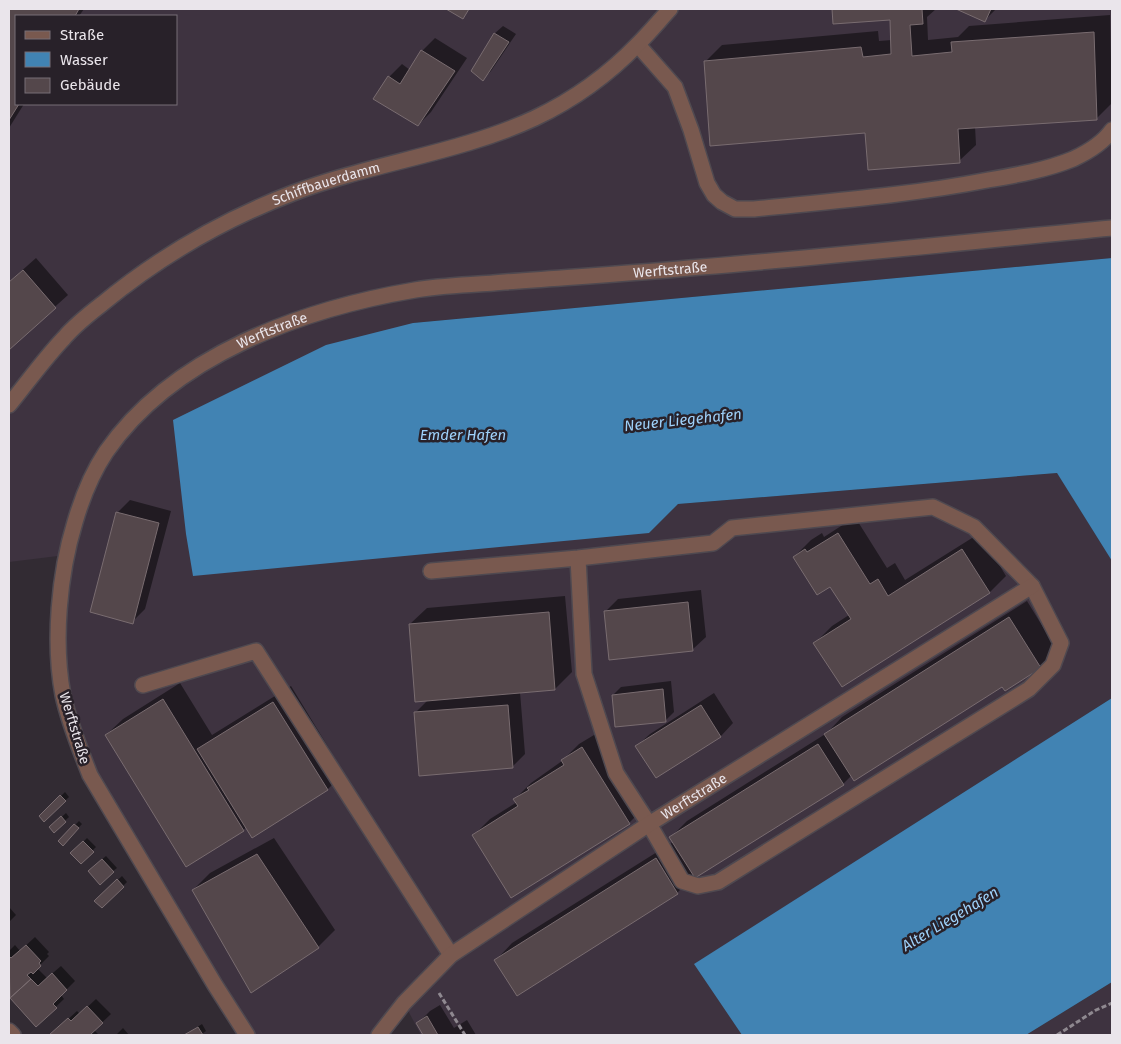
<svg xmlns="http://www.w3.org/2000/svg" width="1121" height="1044" viewBox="0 0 1121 1044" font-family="'Fira Sans',sans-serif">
  <rect width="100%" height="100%" fill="#322b33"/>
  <path fill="#3e3340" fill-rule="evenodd" d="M9 9H1112V258L413 323 649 533 678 504 1057 473 1112 561V698L695 964 742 1035H421L404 1003 379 1035H247L90 775 63 696 66 555 9 562ZM16 16H176V104H16Z
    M1112 982V1035H1026Z"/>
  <path fill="#4183b3" d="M1112 258V561L1057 473 678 504 649 533 193 576 186 534 173 420 326 345 413 323Z
    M1112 698V982L1026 1035H742L694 964Z"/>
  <path fill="#0007" d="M9 9H84L79 16H16V104H24L9 128Z
    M833 9H936L927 17 928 40 958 37 969 26 1110 15 1112 103 1096 119 975 126 976 145 959 161 866 131 705 62 722 45 878 31 879 41 892 40 891 19 834 23Z
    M960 9H996L985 20Z
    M503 26 516 34 491 71 483 79 494 34Z
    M435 38 467 58 431 112 418 125 389 77 402 64 410 70 422 51Z
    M36 258 68 295 9 348V282Z
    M130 500 171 511 145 609 132 622 117 513Z
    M855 517 887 568 895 563 905 580 980 533 1006 576 990 592 842 685 815 643 832 626 849 615 830 585 794 557 811 540 822 533 824 537Z
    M701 590 706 637 693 649 610 658 605 612 618 599Z
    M565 596 572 672 555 689 520 692 525 754 512 767 415 713 429 699 410 624 427 608Z
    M1027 601 1057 650 1040 667 1005 689 1003 685 852 775 843 784 694 876 677 893 496 960 512 943 673 842 670 838 687 821 827 733 842 717Z
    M671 681 674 712 666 720 616 726 613 695 621 687Z
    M180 683 212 735 291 686 344 773 328 789 252 836 247 827 243 830 106 735 123 719Z
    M714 693 733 723 721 736 656 777 637 746 650 734Z
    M599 732 646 806 629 823 473 836 490 819 517 802 515 799 531 783 562 761 579 744Z
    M65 792 69 797 45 820 41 816Z
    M66 813 69 817 54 831 51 827Z
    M79 821 82 824 63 844 60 841Z
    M87 838 96 847 81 862 72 853Z
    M274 838 335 930 318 947 251 991 193 890 210 873Z
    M106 856 117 868 113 871 93 867Z
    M122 876 127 882 102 907 96 901Z
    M9 907 16 915 9 922Z
    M35 937 49 952 47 954 49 956 37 968 47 978 61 966 75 981 61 995 64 999 37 1025 9 995V951L15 945 20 951Z
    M96 999 111 1014 94 1030 99 1035H51L77 1011 80 1014Z
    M440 1005 454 1028 467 1020 476 1035H425L418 1023 430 1011Z
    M202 1024 206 1031 202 1034 185 1035Z
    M123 1028 129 1035H116Z"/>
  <path fill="#54474b" stroke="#796c70" d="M9 9H79L75 16H16V104H19L9 120Z
    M446 9H469L463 19Z
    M832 9H922L923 24 910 25 912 56 952 52 951 42 1094 32 1097 120 958 129 960 163 868 170 865 133 710 146 704 61 861 47 863 57 891 54 890 20 833 24Z
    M956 9H991L985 22Z
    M494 33 509 42 483 81 471 71Z
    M421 50 455 71 418 126 373 99 388 76 400 84Z
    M23 270 56 308 9 350V282Z
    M116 512 159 523 133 624 90 612Z
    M838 533 870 584 878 579 888 596 962 549 990 593 842 687 813 643 851 619 830 587 817 595 793 557 805 549 807 552Z
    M688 602 693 651 609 660 604 611Z
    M549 612 555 690 415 702 409 624Z
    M1009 617 1041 668 1005 691 1002 687 854 781 824 734Z
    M663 689 666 722 615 727 612 695Z
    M163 699 244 831 186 867 105 735Z
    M273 702 328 790 252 838 197 749Z
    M508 705 513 768 419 776 414 712Z
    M701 705 721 737 656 778 635 746Z
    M818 744 844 785 695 878 669 837Z
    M582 747 630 824 511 898 472 835 518 806 513 799 529 790 527 788 564 765 561 760Z
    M60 795 66 801 44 822 39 816Z
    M61 816 66 822 54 833 49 827Z
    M74 824 79 828 63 846 58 841Z
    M83 841 94 852 81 864 70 853Z
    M257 854 319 948 251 993 192 890Z
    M656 858 678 894 517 996 494 960Z
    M102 859 114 872 100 885 88 871Z
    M117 879 124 887 102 908 94 901Z
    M26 945 41 961 39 963 41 966 33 974 31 972 27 975 31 979 10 998 9 956 11 958Z
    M52 973 67 990 53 1004 57 1008 36 1027 10 998 31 979 38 986Z
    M87 1006 103 1023 90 1035H49L68 1018 71 1021Z
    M427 1016 438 1035H423L416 1023Z
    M198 1027 203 1035H184Z"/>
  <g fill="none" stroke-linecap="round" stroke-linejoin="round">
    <defs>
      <g id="minor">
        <path d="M638 45 675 87 691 130 707 183 714 195 722 202 735 209H754C833 201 911 195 988 180 1017 175 1046 170 1073 159 1088 152 1103 143 1112 130"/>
        <path id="s1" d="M9 405C27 383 44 359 64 338 75 325 89 314 102 304 159 257 225 219 293 193 372 163 460 153 535 118 573 100 609 74 638 44 649 33 659 21 670 9"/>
        <path d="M431 571 578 558 713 543 732 528 933 507 974 527 1032 586 1061 643 1053 665 1029 689 718 882 698 886 682 881 649 824 616 773 584 674 578 558"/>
        <path d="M143 685 256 651 451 955"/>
        <path d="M9 1031 13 1035"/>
        <path id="s2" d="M247 1035 215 985 90 775C80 749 69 723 63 695 53 642 59 574 75 522 82 498 92 473 106 452 173 355 303 309 415 290 444 285 475 285 505 282 571 277 636 273 701 267 838 256 975 241 1112 228"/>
        <path id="s3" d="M379 1035 404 1003 451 955 649 824 1032 586"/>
      </g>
    </defs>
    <use href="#minor" stroke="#4f4950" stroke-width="18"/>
    <path stroke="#8f8990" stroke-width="3" stroke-dasharray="5 2.5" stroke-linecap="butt" d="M439 993 465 1035
      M1057 1035 1096 1010 1112 1003"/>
    <use href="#minor" stroke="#79594f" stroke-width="15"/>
  </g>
  <g text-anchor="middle" stroke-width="5" stroke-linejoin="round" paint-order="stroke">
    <g font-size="14" fill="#eae5eb" stroke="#282129">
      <text dy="5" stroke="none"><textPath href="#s1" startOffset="394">Schiffbauerdamm</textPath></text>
      <text dy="5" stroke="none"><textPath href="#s2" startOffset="1254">Werftstraße</textPath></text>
      <text dy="5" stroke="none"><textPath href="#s2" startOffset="849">Werftstraße</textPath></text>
      <text transform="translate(75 728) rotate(73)" y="5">Werftstraße</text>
      <text dy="5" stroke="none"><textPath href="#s3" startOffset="398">Werftstraße</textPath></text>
    </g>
    <g font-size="15" font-style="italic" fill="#9ed1fa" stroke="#282129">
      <text transform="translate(683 420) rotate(-6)" y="5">Neuer Liegehafen</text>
      <text x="463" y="440">Emder Hafen</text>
      <text transform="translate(950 919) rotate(-31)" y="5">Alter Liegehafen</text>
    </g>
  </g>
  <rect width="1121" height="1044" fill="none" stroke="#eae5eb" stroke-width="20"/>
  <rect x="15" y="15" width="162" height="90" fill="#282129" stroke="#766f77"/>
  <rect x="25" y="31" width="25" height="8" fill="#79594f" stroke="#766f77"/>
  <text x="60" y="40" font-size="15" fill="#eae5eb">Straße</text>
  <rect x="25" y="52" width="25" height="15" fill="#4183b3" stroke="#766f77"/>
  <text x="60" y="65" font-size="15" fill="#eae5eb">Wasser</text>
  <rect x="25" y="78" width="25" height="15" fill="#54474b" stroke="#766f77"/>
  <text x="60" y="90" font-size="15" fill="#eae5eb">Gebäude</text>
</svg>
